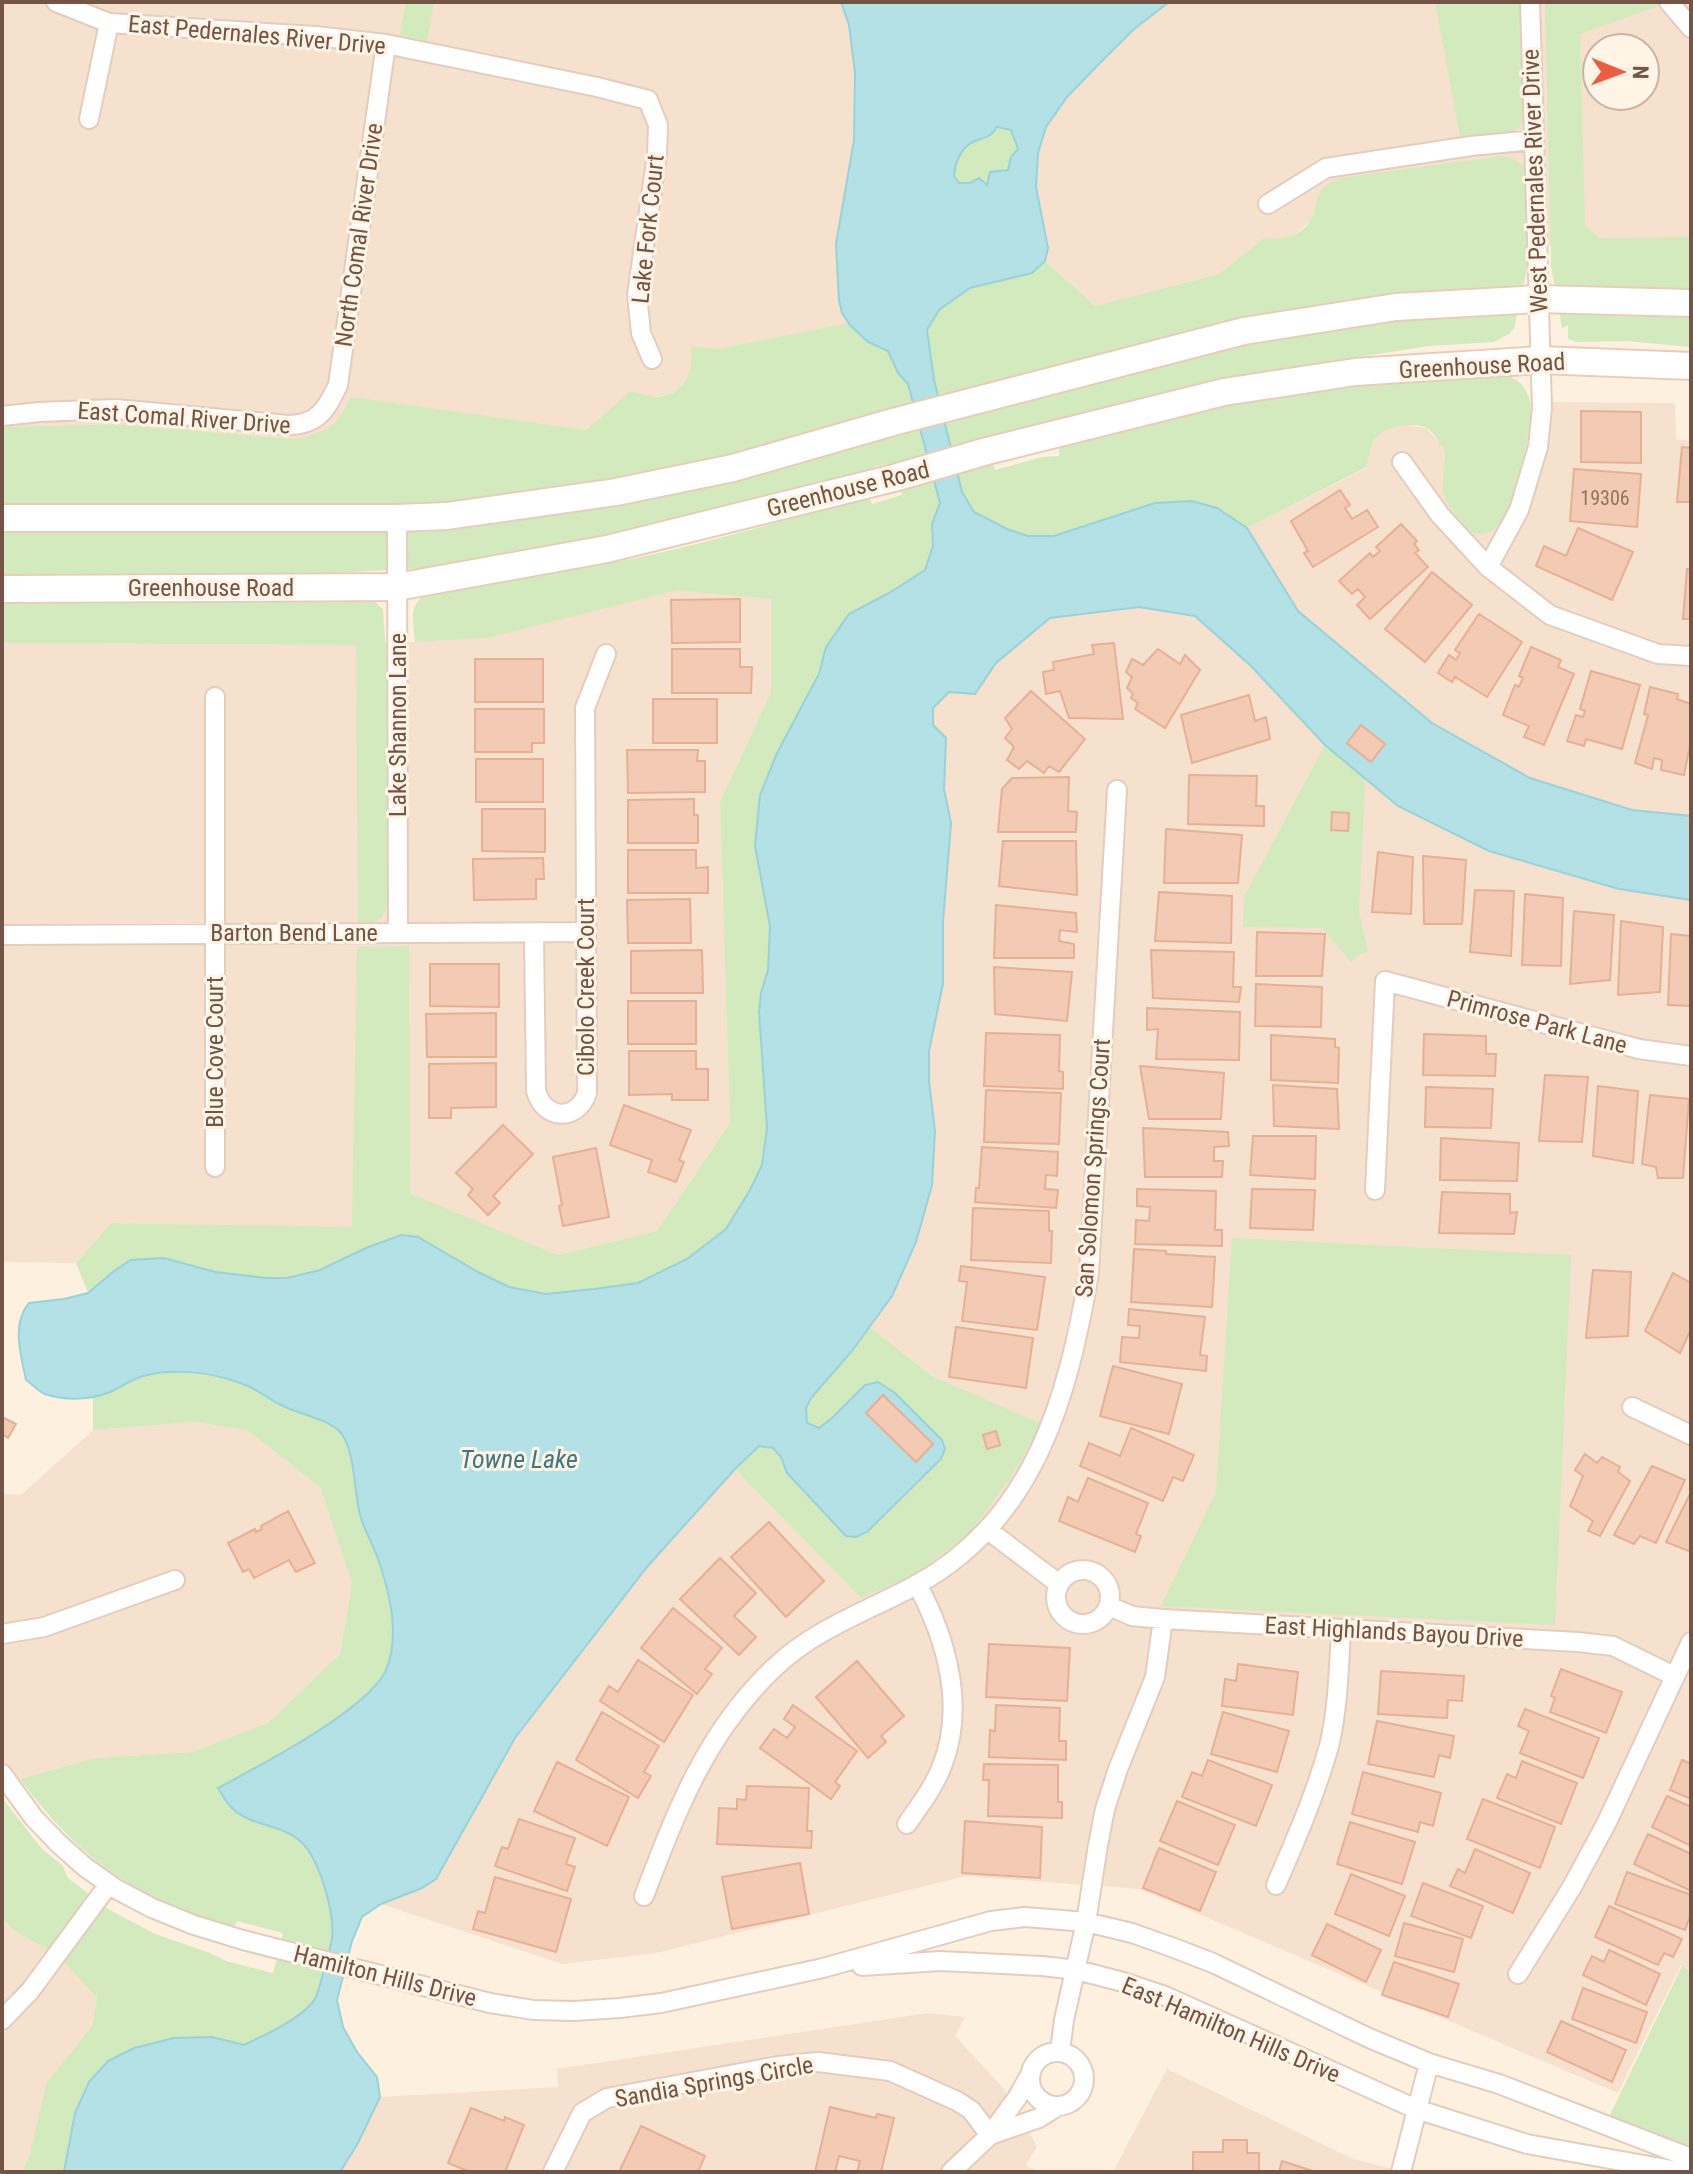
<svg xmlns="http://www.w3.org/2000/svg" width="1693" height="2174" viewBox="0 0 1693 2174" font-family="'Roboto Condensed',sans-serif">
  <rect width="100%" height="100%" fill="#fdf0df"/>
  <path fill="#f5e1cd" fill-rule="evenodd" d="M2 2H1691V246L1579 245 1528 247 1525 179 1316 203 1311 220 1296 234 1280 241 1264 238 1219 274 1095 306 1045 261 848 323 717 349 692 348 693 358 689 378 681 389 667 395 653 397 631 392 586 430 351 398 340 419 321 434 294 439 114 424 2 427ZM1597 48H1645V96H1597Z
    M1530 402 1675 403 1676 439 1691 441V1971L1681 1965 1618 2093 1140 1889 966 1876 656 1953 562 1964 381 1904 406 1895 436 1879 515 1738 647 1567 735 1469 861 1598 969 1534 1010 1479 1041 1424 932 1376 870 1327 892 1296 916 1242 932 1185 935 1131 929 1081V1051L943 984V922L951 823 944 789 946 738 933 725V708L949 692 975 694 996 663 1050 618 1139 607 1247 528 1367 468 1370 448 1380 433 1390 428 1405 425 1426 428 1441 444 1446 467 1442 484 1501 522 1517 484 1526 447Z
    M677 589 771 598V692L720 802 730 1123 657 1231 558 1255 410 1193 352 1228 111 1223 76 1263 2 1262V643L356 645 487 638Z
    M194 1422 247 1430 320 1487 352 1584 340 1654 268 1723 192 1752 95 1758 2 1784V1494L21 1495 93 1430Z
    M2 1916 16 1932 57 1954 97 1998 92 2026 46 2084 30 2154 22 2172H2Z
    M928 2013 965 2017 955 2036 1004 2089 1037 2146 1026 2165 1039 2172H340L358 2143 380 2097 558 2087 557 2069Z
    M1167 2069 1353 2159 1405 2172H1113Z"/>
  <path fill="#d2eabd" d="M406 2H434L427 41 400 35Z
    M1435 2H1521L1524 116 1520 127 1511 132 1460 136Z
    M1545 2H1658L1661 5 1580 34 1585 226 1599 238 1691 237V347L1626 341 1577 342 1568 339V325L1562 328 1551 266Z
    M996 126 1011 130 1018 150 1008 170 987 186 959 183 954 176 955 163 967 145 973 141 984 140Z
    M1502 156 1513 159 1524 166 1528 247 1527 269 1514 328 1509 334 1494 342 1429 346 1340 360 1183 391 986 439 995 470 1042 457 1059 456V445C1134 426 1209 406 1285 394 1358 383 1431 379 1504 375 1517 378 1525 385 1529 398 1535 422 1515 503 1501 522 1496 529 1488 534 1480 534 1472 534 1465 527 1461 521 1455 513 1447 504 1444 495 1439 478 1451 458 1439 442 1437 438 1430 430 1427 428 1416 422 1389 425 1380 434 1370 442 1369 456 1367 467L1247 528 1217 508 1155 503 1054 536H1028L1007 529 974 512 962 492 934 380 927 330 939 310 970 288 1032 273 1045 261 1095 306 1219 274 1264 238C1282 241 1304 236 1312 217 1316 208 1316 196 1323 188 1327 184 1335 181 1339 178Z
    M848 323 868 342 888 351 898 373 908 384 940 503 932 524 933 546 930 559 924 570 889 593 826 647 819 674 777 753 760 795 766 897 770 926 768 970 761 993V1056L767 1128 762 1165 750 1190 726 1229 687 1259 638 1283 594 1289 546 1294 509 1287 401 1235 366 1248 320 1270 287 1278H266L215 1272 164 1258 132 1260 114 1271 88 1293 76 1263 111 1223 352 1227 357 947 409 946 410 1193 558 1255 657 1231 730 1123 720 802 771 692V599L677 590 487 638 415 642C412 614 408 603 435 588 496 581 556 573 616 562 702 545 786 519 870 497L872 504 902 495 893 463 874 467V472L547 551 425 568 297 575 2 576V427L114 424 294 439C328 432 335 429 351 397L586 430 631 391C639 393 648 397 656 397 684 396 695 372 691 347L717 349Z
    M368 596 383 609 388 678 387 906 382 917 373 922H358L356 645 2 643V599Z
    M1325 745 1365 779 1359 912 1368 951 1358 955 1351 962 1323 928 1243 927 1244 897Z
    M1232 1238 1571 1255 1555 1625 1161 1606 1216 1492Z
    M870 1327 932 1376 1042 1424 1010 1479 969 1534 913 1575 861 1598 735 1469 759 1446 772 1448 781 1457 787 1473 846 1535 856 1537 867 1532 941 1459 945 1449 942 1440 895 1393 878 1382 864 1385 832 1418 819 1428 807 1423C807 1418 805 1414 806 1410 807 1399 859 1341 870 1327Z
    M173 1372C199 1374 226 1376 250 1387 261 1392 271 1401 282 1406 299 1414 323 1417 338 1430 355 1444 354 1494 361 1517 365 1532 374 1547 379 1562 389 1593 402 1645 382 1675 353 1719 266 1762 218 1789 223 1795 227 1803 233 1809 251 1826 280 1824 300 1840 319 1856 335 1913 332 1938 330 1950 326 1962 323 1974 320 1983 319 1995 312 2003 298 2020 265 2035 244 2045L212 2037 64 2172H22L30 2154 46 2084 92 2026 97 1998 57 1954 16 1932 2 1917V1798L42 1849 62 1865 68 1878 110 1910 155 1934 210 1953 226 1961 273 1973 283 1933 237 1921 234 1926C136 1901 80 1859 20 1779L95 1758 192 1752 268 1723 340 1654 352 1584 320 1487 247 1430 194 1422 93 1430V1396L106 1393 143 1376Z
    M1682 1966 1691 1972V2149L1608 2119Z"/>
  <path fill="#b3e1e6" stroke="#99d2d8" stroke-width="2" fill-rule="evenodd" d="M841 2H1169L1134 29 1098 65 1067 97 1046 127 1038 153 1036 187 1048 248 1045 261 1032 273 970 288 939 310 927 330 934 380 962 492 974 512 1007 529 1028 536H1054L1155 503 1192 501 1217 508 1247 528 1298 611 1432 723 1530 778 1632 810 1691 816V900L1619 889 1489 851 1398 806 1325 745 1251 666 1195 616 1139 607 1050 618 996 663 975 694 949 692 933 708V725L946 738 944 789 951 823 943 922V984L929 1051V1081L935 1131 932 1185 916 1242 892 1296 852 1351 811 1398 806 1408 807 1423 819 1428 832 1418 865 1385 878 1382 895 1393 942 1440 945 1449 941 1459 867 1532 856 1537 846 1536 787 1473 781 1457 773 1448 759 1446 735 1469 647 1567 515 1738 436 1879 422 1888 381 1904 362 1917 352 1941 337 2000 343 2027 357 2052 377 2077 380 2097 358 2143 340 2172H64L75 2113 89 2082 108 2061 134 2048 174 2038 212 2037 244 2045C265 2035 298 2020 312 2003 319 1995 320 1983 323 1974 326 1962 330 1950 332 1938 335 1913 319 1856 299 1840 280 1824 250 1826 232 1808 227 1803 222 1795 218 1788 259 1766 364 1712 385 1672 401 1638 390 1593 378 1559 373 1544 364 1530 360 1515 354 1491 355 1451 341 1433 329 1419 298 1414 281 1405 270 1400 261 1392 250 1387 219 1373 176 1367 143 1376 132 1379 121 1387 110 1392 91 1400 65 1401 45 1394 38 1391 32 1384 26 1380 21 1355 11 1324 29 1303L64 1299 88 1293 114 1271 131 1260 164 1258 215 1272 266 1278H287L320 1270 366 1248 401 1235 418 1237 478 1272 509 1287 546 1294 594 1289 638 1283 687 1259 726 1229 750 1190 762 1165 767 1128 759 1012 761 993 768 970 770 926 755 846 760 795 777 753 819 674 826 647 849 614 889 593 925 570 933 546 932 524 940 503 908 384 898 373 888 351 868 342 850 325 842 313 839 300 836 244 854 140 855 73 849 25ZM997 127 1011 130 1018 149 1011 157 1008 170 990 172 987 185 979 178 970 183H959L954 176C955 163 961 146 975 141 986 137 990 138 997 127Z"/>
  <path fill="#f3cbb5" stroke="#e6b095" stroke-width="2" d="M1581 411 1641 412V463L1581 462Z
    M1682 447 1691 448V502H1677Z
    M1574 469 1641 474 1637 527 1570 521Z
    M1340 490 1350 505 1345 508 1352 519 1367 510 1378 527 1313 567 1304 553 1308 551 1291 521Z
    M1401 524 1417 541 1414 544 1419 550 1415 553 1428 567 1370 619 1357 605 1365 597 1358 589 1352 594 1339 581 1370 553 1373 557 1380 551 1376 547Z
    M1578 528 1633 552 1612 600 1536 566 1544 546 1566 556Z
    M1687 569H1691V619H1683Z
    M1432 572 1472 605 1425 662 1385 629Z
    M740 599V642L672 643 671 600Z
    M1479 614 1522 642 1487 697 1455 677 1452 682 1438 673 1449 655 1456 660 1460 653 1455 650Z
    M1114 643 1123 719 1069 718 1060 691 1046 694 1043 672 1054 670 1053 662 1094 654 1092 645Z
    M1531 647 1561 660 1558 667 1574 674 1544 745 1524 737 1529 726 1503 715 1515 685 1519 687 1523 678 1519 676Z
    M672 649H740V667H752L751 693H672Z
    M1158 649 1180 664 1185 655 1200 670 1165 728 1135 709 1138 703 1131 698 1133 694 1127 688 1132 677 1126 672 1132 659 1143 665Z
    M475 659H543V702H475Z
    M1591 671 1640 685 1622 749 1586 739 1584 746 1567 741 1576 715 1583 717 1585 711 1580 709Z
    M1650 687 1678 694 1677 699 1691 704V740L1684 775 1661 770 1662 760 1654 758 1652 769 1635 763 1646 723 1648 715 1644 714Z
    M1031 691 1085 739 1059 772 1049 766 1044 773 1027 761 1019 769 1007 760 1014 747 1005 738 1012 729 1005 718Z
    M1249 695 1255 721 1266 717 1270 739 1192 763 1181 715Z
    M653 699H717V743H653Z
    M475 709H544V743H532V752H475Z
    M1361 725 1385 744 1371 762 1347 743Z
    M627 750H698L697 761H705V792L628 793Z
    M476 759H543V802H476Z
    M1189 775 1257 776 1256 806H1264V826L1188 824Z
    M1069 777 1068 811 1077 812 1076 832H998L1002 789 1012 778Z
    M694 799V815H698V843H628V800Z
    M482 809H545V852L482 851Z
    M1332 812 1349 813 1348 831 1331 830Z
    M1166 829 1242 835 1238 883H1164Z
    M1003 841H1076L1077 895 999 886Z
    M628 850H696V868L708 867V893H628Z
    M1378 852 1413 857 1411 914 1372 912Z
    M1423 856 1466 860 1462 924H1424Z
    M543 858 544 879H536V899L474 900 473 859Z
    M1475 890 1514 891 1511 956 1470 952Z
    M1159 892 1232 896 1231 943 1155 941Z
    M1525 894 1563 898 1561 966 1522 965Z
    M690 899 691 943H628L627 900Z
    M996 905 1076 913 1077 932 1060 930 1059 941 1074 944V958H994Z
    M1574 911 1614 915 1610 980 1570 984Z
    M1621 921 1663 927 1660 992 1618 995Z
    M1257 932 1325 934 1322 976H1256Z
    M1671 934 1691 936V1006L1668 1005Z
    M702 950 703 993H631V951Z
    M1151 950 1234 952 1233 987H1241L1239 1002 1153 998Z
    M430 964H499V1007L430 1006Z
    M994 967 1072 972 1067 1021 995 1014Z
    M1256 984 1322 987 1321 1027 1255 1026Z
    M628 1001H696V1044H628Z
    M1147 1008 1240 1012 1239 1060 1156 1059 1158 1029 1147 1030Z
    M496 1013V1057H427L426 1014Z
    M986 1033 1060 1035 1059 1071 1063 1072V1089L984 1086Z
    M1424 1034 1486 1036V1054H1496L1495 1076 1423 1075Z
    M1271 1035 1335 1039V1047L1339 1048 1338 1083 1271 1080Z
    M629 1051H696V1069H708V1100H672V1094L629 1095Z
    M496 1063V1107L451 1108V1118H429V1064Z
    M1140 1066 1224 1073 1221 1119H1149Z
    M1545 1075 1588 1077 1582 1142 1539 1141Z
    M1273 1085 1337 1089 1339 1129 1274 1126Z
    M1598 1086 1638 1091 1633 1163 1593 1156Z
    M1426 1087 1493 1089 1491 1128 1425 1127Z
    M986 1090 1061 1093 1059 1144 984 1142Z
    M1650 1095 1689 1099 1683 1178H1658L1656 1167 1642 1164Z
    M624 1105 691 1130 679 1160 684 1162 676 1182 648 1172 652 1160 610 1145Z
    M503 1125 533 1154 493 1196 500 1203 488 1215 468 1195 473 1189 456 1173Z
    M1143 1128 1228 1132 1229 1146 1214 1147V1161H1223L1222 1177H1145Z
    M1253 1136H1316L1315 1179 1250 1175Z
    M1441 1138 1519 1143 1517 1181 1440 1180Z
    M982 1147 1058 1152 1057 1176 1046 1175 1045 1189 1058 1190 1056 1208 975 1202 976 1188H979Z
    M596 1148 609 1217 563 1226 559 1206 562 1205 553 1157Z
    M1137 1189 1216 1191 1215 1230H1222V1246L1135 1244 1136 1220 1149 1221 1150 1207 1137 1206Z
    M1252 1189 1315 1190 1313 1230 1250 1228Z
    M1442 1192 1510 1194V1213L1517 1212 1514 1234 1439 1233Z
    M973 1208 1049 1211V1231H1052L1051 1263 971 1260Z
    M1134 1249 1166 1251V1254L1215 1257 1212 1307 1131 1302Z
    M961 1266 1045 1277 1037 1330 962 1321 967 1282 959 1281Z
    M1593 1270 1631 1272 1628 1336 1586 1338Z
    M1673 1273 1691 1283V1329L1680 1353 1645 1331Z
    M1129 1309 1205 1317 1200 1355 1207 1356 1206 1371 1120 1362 1122 1337 1139 1338 1140 1326 1128 1325Z
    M956 1327 1033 1338 1026 1388 949 1377Z
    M1113 1366 1182 1384 1169 1434 1100 1416Z
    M883 1395 933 1444 916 1462 866 1413Z
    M4 1418 16 1424 8 1438 2 1434V1420Z
    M1131 1428 1194 1455 1183 1481 1173 1477 1163 1501 1080 1466 1089 1443 1120 1456Z
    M996 1431 1000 1445 987 1449 983 1435Z
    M1585 1454 1597 1463 1602 1457 1620 1467 1618 1472 1630 1481 1600 1536 1588 1531 1593 1521 1570 1506 1583 1476 1575 1470Z
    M1652 1466 1685 1480 1656 1543 1640 1536 1634 1544 1614 1535Z
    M1088 1478 1148 1503 1136 1534 1141 1536 1135 1552 1059 1521 1068 1497 1078 1502Z
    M1691 1492V1552L1666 1542Z
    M288 1511 315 1563 296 1572 289 1560 254 1578 249 1569 243 1572 228 1543 255 1529 256 1532 262 1529 261 1526Z
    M769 1522 824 1581 786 1617 731 1557Z
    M720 1558 756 1593 734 1616 756 1637 739 1655 680 1599Z
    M673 1608 722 1648 705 1669 712 1674 697 1694 641 1648Z
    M989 1644 1070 1648 1067 1701 986 1697Z
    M638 1660 693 1695 664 1742 600 1701 609 1686 618 1692Z
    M857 1661 904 1716 881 1736 886 1742 868 1758 816 1697Z
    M1238 1664 1298 1672 1293 1715 1222 1706 1225 1679 1236 1681Z
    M1561 1669 1622 1692 1606 1733 1550 1712 1555 1698 1551 1696Z
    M1381 1671 1464 1676 1462 1701 1448 1700 1447 1718 1378 1714Z
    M793 1705 857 1751 835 1782 840 1786 831 1799 760 1748 774 1729 787 1738 795 1727 784 1719Z
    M996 1705 1060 1708 1059 1741H1066V1760L989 1757 990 1730 995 1731Z
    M1525 1709 1599 1738 1583 1778 1520 1753 1529 1731 1518 1726Z
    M602 1712 659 1746 644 1772 651 1776 638 1798 576 1760Z
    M1223 1712 1289 1731 1277 1772 1211 1754Z
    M1377 1721 1454 1736 1450 1758 1439 1755 1434 1777 1368 1764Z
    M1208 1760 1272 1785 1256 1826 1182 1797 1192 1772 1202 1776Z
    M1682 1760 1691 1764V1799L1670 1790Z
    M1522 1761 1577 1783 1561 1824 1497 1798 1507 1774 1516 1778Z
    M557 1762 629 1797 607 1846 534 1811Z
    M984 1764 1058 1765V1802H1062V1818L988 1816 989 1780H983Z
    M1363 1772 1441 1793 1433 1826 1420 1822 1418 1832 1352 1814Z
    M747 1786 809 1788 807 1831H812L811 1848 717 1844 719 1808 737 1809V1799L746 1800Z
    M1667 1796 1691 1807V1846L1652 1827Z
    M1483 1799 1555 1827 1540 1868 1467 1839Z
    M1177 1801 1235 1825 1218 1865 1160 1841Z
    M519 1819 575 1838 566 1864 575 1867 567 1891 495 1866 502 1847 508 1849Z
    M965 1821 1042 1827 1040 1878 962 1873Z
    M1350 1822 1415 1842 1402 1884 1337 1864Z
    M1648 1834 1691 1854V1891L1634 1864Z
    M1159 1848 1216 1872 1200 1911 1143 1888Z
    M1475 1849 1530 1873 1513 1913 1450 1886 1458 1869 1465 1873Z
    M800 1863 809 1914 732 1929 722 1877Z
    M1627 1872 1691 1895V1913L1685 1930 1615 1904Z
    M1351 1874 1405 1896 1389 1936 1335 1914Z
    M495 1877 571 1899 556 1952 473 1929 478 1911 485 1913Z
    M1423 1883 1483 1906 1471 1938 1411 1916Z
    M1609 1906 1682 1939 1673 1957 1664 1953 1658 1965 1595 1937Z
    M1404 1923 1463 1939 1454 1972 1395 1956Z
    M1327 1924 1381 1950 1366 1982 1312 1955Z
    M1609 1950 1660 1974 1646 2005 1583 1975 1592 1956 1604 1962Z
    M1394 1962 1459 1984 1448 2017 1382 1995Z
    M1583 1988 1647 2012 1636 2043 1572 2019Z
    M1561 2021 1626 2050 1612 2082 1547 2052Z
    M830 2107 876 2118 877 2114 894 2118 881 2172H857L860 2161 839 2156 835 2172H815Z
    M471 2108 504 2121 505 2117 524 2125 505 2172H470L448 2163Z
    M641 2126 705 2156 698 2172H619Z
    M1223 2140H1247V2153H1259V2172H1193V2152H1223Z
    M1282 2161 1316 2172H1279Z"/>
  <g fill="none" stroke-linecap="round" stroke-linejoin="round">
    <defs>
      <path id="minor" d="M56 2 109 23 315 36 386 44 597 87 648 100 658 125 657 154 637 295 641 333 652 359
        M1669 2 1691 28
        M89 119 109 23
        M1268 204 1326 168 1471 146 1534 140
        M2 416 39 412 116 409 287 425C318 425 326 410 338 385L386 44
        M1402 462 1440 515 1488 567 1550 615 1658 654 1691 656
        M397 518 398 932
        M1488 567 1519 510 1538 447 1542 408 1530 2
        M215 697V1167
        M534 934 536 1091C544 1120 577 1122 587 1093L585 708 606 654
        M2 935 586 932
        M1375 1190 1385 981 1639 1049 1691 1056
        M1632 1407 1691 1435
        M988 1530 1059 1584
        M1056 1597a27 27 0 1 1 54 0a27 27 0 1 1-54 0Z
        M1109 1606 1132 1616 1163 1619 1578 1642 1613 1646 1674 1676
        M2 1634 44 1627 175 1580
        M2 1774 34 1818 59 1844 85 1867 116 1889 152 1908 194 1925 243 1940 490 2003 533 2010 574 2011 620 2008 661 2003 823 1968 991 1921 1025 1917 1086 1922 1132 1933 1174 1948 1213 1963 1369 2038 1429 2063 1499 2084 1691 2158
        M907 1824C920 1805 934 1787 942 1766 966 1706 946 1638 917 1584
        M1276 1885C1296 1839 1316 1793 1329 1746 1338 1710 1339 1665 1341 1629
        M644 1896C677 1810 706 1732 775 1667 816 1628 868 1611 916 1585 1035 1520 1068 1397 1089 1273L1117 790
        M862 1966 940 1961 1042 1966 1077 1970 1123 1982 1165 1996 1416 2109 1527 2144 1683 2172
        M1518 1974 1572 1887 1607 1822 1691 1642
        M2 2020 30 1991 109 1884
        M1060 2051 1064 2020 1086 1922 1098 1845 1105 1809 1118 1769 1155 1677 1163 1619
        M1030 2079a27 27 0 1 1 54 0a27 27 0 1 1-54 0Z
        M990 2135 1039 2118 1058 2106
        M553 2172 582 2113 607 2098 778 2066 818 2062 890 2071 957 2101 971 2110 990 2135
        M951 2172 990 2135 1017 2098 1030 2075
        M1401 2172 1429 2063"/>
      <path id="secondary" d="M2 518H397L447 516 616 492 733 468 893 422 1244 331 1396 307 1538 299 1691 303
        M2 589 397 587 607 549 894 478 987 451 1224 392 1355 372 1540 360 1691 366"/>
    </defs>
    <use href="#minor" stroke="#e3cdbe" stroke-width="22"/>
    <use href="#secondary" stroke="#e8ceba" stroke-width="30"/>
    <use href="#minor" stroke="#fff" stroke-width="18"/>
    <use href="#secondary" stroke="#fff" stroke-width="26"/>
  </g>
  <g text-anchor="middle" stroke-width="6" stroke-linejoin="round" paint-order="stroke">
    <g font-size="20" fill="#937262">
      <text x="1605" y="505">19306</text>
    </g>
    <g font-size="24" fill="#735446" stroke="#fff4e5">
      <text transform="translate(257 35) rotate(5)" y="8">East Pedernales River Drive</text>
      <text transform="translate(1535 181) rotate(-92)" y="8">West Pedernales River Drive</text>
      <text transform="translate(648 229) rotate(-84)" y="8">Lake Fork Court</text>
      <text transform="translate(359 235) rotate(-82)" y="8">North Comal River Drive</text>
      <text transform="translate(1482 366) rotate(-3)" y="8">Greenhouse Road</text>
      <text transform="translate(184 418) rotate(4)" y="8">East Comal River Drive</text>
      <text transform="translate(848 489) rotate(-14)" y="8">Greenhouse Road</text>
      <text x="211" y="596">Greenhouse Road</text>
      <text transform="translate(398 725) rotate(-90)" y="8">Lake Shannon Lane</text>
      <text x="294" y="941">Barton Bend Lane</text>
      <text transform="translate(586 987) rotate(-90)" y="8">Cibolo Creek Court</text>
      <text transform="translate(1537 1022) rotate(15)" y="8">Primrose Park Lane</text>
      <text transform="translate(215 1052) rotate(-90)" y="8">Blue Cove Court</text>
      <text transform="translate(1093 1168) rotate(-86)" y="8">San Solomon Springs Court</text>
      <text transform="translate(1394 1632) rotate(3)" y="8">East Highlands Bayou Drive</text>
      <text transform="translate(385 1976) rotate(14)" y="8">Hamilton Hills Drive</text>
      <text transform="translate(1231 2030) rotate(23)" y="8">East Hamilton Hills Drive</text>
      <text transform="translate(714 2082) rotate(-10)" y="8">Sandia Springs Circle</text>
    </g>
    <g font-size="26" font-style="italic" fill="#3c7981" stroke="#fff4e5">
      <text x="519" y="1468">Towne Lake</text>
    </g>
  </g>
  <rect width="1693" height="2174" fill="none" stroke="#735446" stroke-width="8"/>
  <g transform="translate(1621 72) rotate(91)"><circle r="38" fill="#fff4e5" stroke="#c7b4a5" stroke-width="2"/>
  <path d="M0-6L14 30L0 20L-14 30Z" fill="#ec5d3f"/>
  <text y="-12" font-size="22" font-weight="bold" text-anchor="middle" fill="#735446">N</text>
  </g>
</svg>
